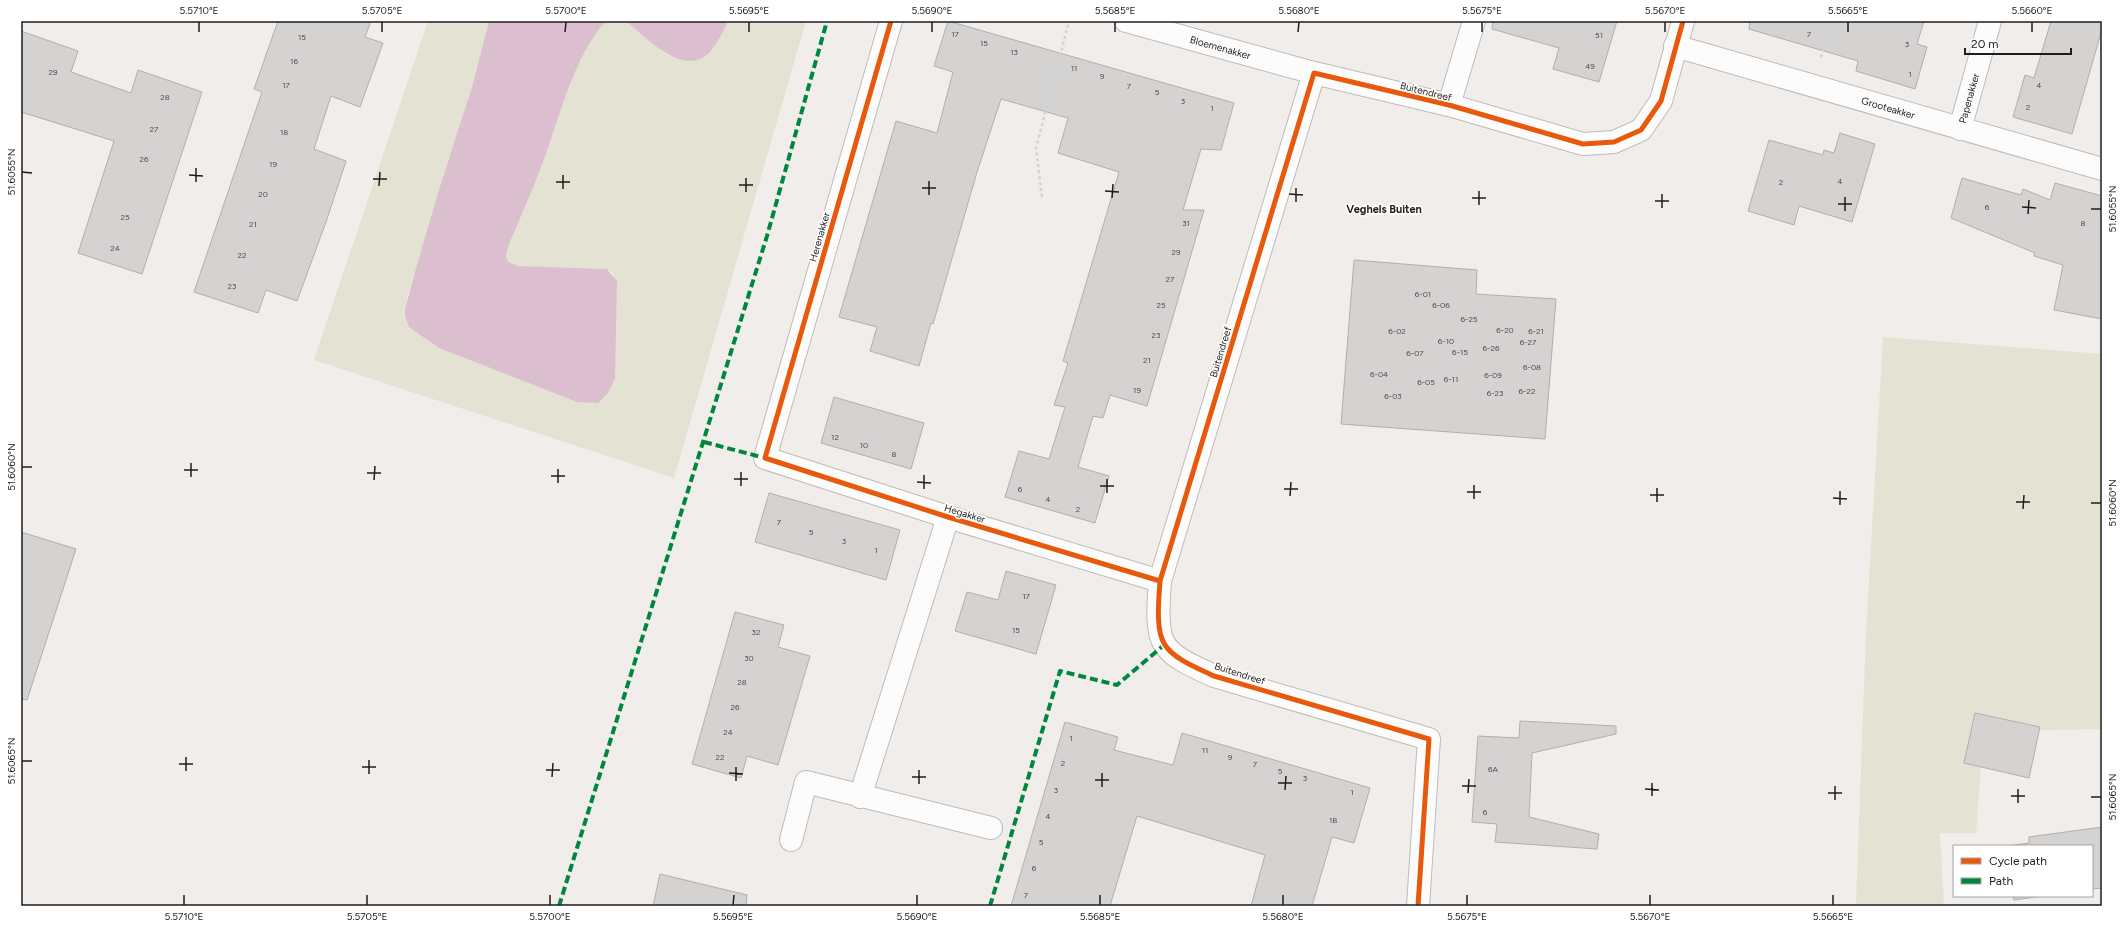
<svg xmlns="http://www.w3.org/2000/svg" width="2123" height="927" viewBox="0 0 2123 927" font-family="Figtree,sans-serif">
  <rect width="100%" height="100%" fill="#f0edeb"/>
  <path fill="#e4e2d2" d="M428 21H489C472 96 445 169 424 243 418 267 405 291 405 316L439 348 577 402H587L613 273 607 269 518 266 507 262 506 256 509 244C520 218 532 192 542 165 559 120 573 57 606 21H626L667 55 691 62 709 51 728 21H806L674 478 314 360Z
    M1883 337 2102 354V729L2042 730 1984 727 1976 833H1940L1944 906H1856L1866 633Z"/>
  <path fill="#dcbfce" d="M489 21H606C573 57 559 120 542 165 532 192 520 218 509 244L506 256 508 262 518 266 607 269 617 281 615 379 608 393 598 403 577 402 439 348 409 327 405 316V309L414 275 439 190 472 87Z
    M626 21H728C722 33 714 52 702 58 678 72 643 35 626 21Z"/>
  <path fill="#d5d3d2" stroke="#b1afae" d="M278 21H371L365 37 383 43 360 107 331 96 314 149 346 161 326 222 297 301 266 290 258 313 194 292 262 92 254 89Z
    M948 21 1234 103 1221 150 1201 149 1183 210H1204L1147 406 1110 395 1103 418 1093 416 1078 467 1109 476 1095 523 1005 497 1019 451 1049 459 1065 407 1054 405 1068 363 1063 361 1119 172 1058 153 1068 118 1001 99 977 172 933 324 931 323 919 366 870 351 877 327 839 317 896 121 937 133 953 72 934 66Z
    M1493 21H1617L1599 82 1553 69 1559 48 1492 29Z
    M1750 21H1924L1917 44 1927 47 1915 89 1856 71 1858 61 1749 29Z
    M2051 21H2102V29L2072 134 2013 117 2025 75 2034 78Z
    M21 31 78 51 71 72 131 93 138 70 202 92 142 274 78 253 114 141 21 112Z
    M1840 133 1875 144 1852 222 1799 206 1794 225 1748 211 1769 140 1823 155 1824 150 1834 153Z
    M1962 178 2021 195 2023 189 2050 200 2055 183 2102 196V319L2054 310 2063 265 2034 256 2035 253 1951 218Z
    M1354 260 1477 270 1476 294 1556 299 1545 439 1341 424Z
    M834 397 924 423 911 469 821 443Z
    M769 493 900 530 886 580 755 542Z
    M21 532 76 549 27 700 21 699Z
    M1006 571 1056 585 1036 654 955 631 967 592 998 600Z
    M735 612 784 625 778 647 810 656 778 765 747 756 741 778 692 764Z
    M1975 713 2040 727 2029 778 1964 763Z
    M1520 721 1616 726V734L1532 753 1529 817 1599 834 1597 849 1495 842 1497 824 1472 822 1478 736 1519 738Z
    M1065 722 1118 737 1114 750 1173 765 1182 733 1370 788 1354 843 1332 837 1312 906H1251L1265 855 1137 816 1110 906H1011Z
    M2102 827V888L2092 889V846H2006L2029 843V837Z
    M660 874 747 895 746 906H653Z
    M2013 896H2043L2014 900Z"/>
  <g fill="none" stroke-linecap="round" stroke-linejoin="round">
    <defs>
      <g id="minor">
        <path d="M891 21 765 458 948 517 1160 581"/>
        <path id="s1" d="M1126 21 1314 73"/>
        <path id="s2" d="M1675 46 2102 169"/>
        <path d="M1449 105 1474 21"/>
        <path id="s3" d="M1960 129 1990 21"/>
        <path d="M860 797 948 517"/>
        <path d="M791 840 806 782 991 828"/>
        <path d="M1418 906 1429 739 1214 676C1198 668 1175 660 1165 645 1155 631 1159 598 1160 581L1314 73 1449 105 1583 144 1614 142 1641 130 1661 101 1683 21"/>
      </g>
    </defs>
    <use href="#minor" stroke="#bebcbb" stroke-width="24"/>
    <path stroke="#d2d2d2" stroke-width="2.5" stroke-dasharray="3 3" stroke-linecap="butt" d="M1821 57 1831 21
      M1042 197 1036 148 1069 21"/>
    <use href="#minor" stroke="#fdfcfc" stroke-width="22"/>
    <path stroke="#00873e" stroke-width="4" stroke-dasharray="8 4" stroke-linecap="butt" d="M704 442 765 458
      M559 906 767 236 827 21
      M990 906 1060 671 1117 685 1164 645"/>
    <defs>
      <path id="cycleway" d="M891 21 765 458 948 517 1160 581
        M1418 906 1429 739 1214 676C1198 668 1175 660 1165 645 1155 631 1159 598 1160 581L1314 73 1449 105 1583 144 1614 142 1641 130 1661 101 1683 21"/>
    </defs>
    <use href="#cycleway" stroke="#fff" stroke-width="8"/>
    <use href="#cycleway" stroke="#e8590c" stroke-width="5"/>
  </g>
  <path fill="none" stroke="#1f1d1c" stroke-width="1.5" d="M199 32V22M382 32V22M565 32 566 22M749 32V22M932 32V22M1115 32V22M1298 32 1299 22M1482 32V22M1665 32V22M1848 32V22M2032 32V22M22 172 32 173M189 175 203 176M373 179H387M196 182V168M556 182H570M739 185H753M379 186 380 172M922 188H936M563 189V175M1105 191 1119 192M746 192V178M1289 194 1303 195M929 195V181M1112 198 1113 184M1472 198H1486M1655 201H1669M1296 202V188M1838 204H1852M1479 205V191M2022 207 2036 208M1662 208V194M2091 209H2101M1845 211V197M2028 214 2029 200M22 467H32M184 470H198M367 473H381M551 476H565M191 477V463M734 479H748M374 480 375 466M917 482 931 483M558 483V469M741 486V472M1100 486H1114M924 489V475M1284 489H1298M1467 492H1481M1107 493V479M1650 495H1664M1290 496 1291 482M1833 498 1847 499M1474 499V485M1657 502V488M2016 502H2030M2091 503H2101M1840 505V491M2023 509 2024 495M22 761H32M179 764H193M362 767H376M546 770H560M186 771V757M729 773 743 774M369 774V760M552 777 553 763M912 777H926M1095 780H1109M736 781V767M1278 783H1292M919 784V770M1462 786H1476M1102 787V773M1645 789 1659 790M1285 790 1286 776M1468 793 1469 779M1828 793H1842M1652 796V783M2011 796H2025M2091 797H2101M1835 800V786M2018 803V789M184 905V895M367 905V895M550 905V895M733 905 734 895M917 905V895M1100 905V895M1283 905V895M1467 905V895M1650 905V895M1833 905V895"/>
  <g text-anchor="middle" stroke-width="3.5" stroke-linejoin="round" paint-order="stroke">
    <g font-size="8" fill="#4c4a4a">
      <text x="955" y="37">17</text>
      <text x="1809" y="37">7</text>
      <text x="1599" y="38">51</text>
      <text x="302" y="40">15</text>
      <text x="984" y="46">15</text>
      <text x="1907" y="47">3</text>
      <text x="1014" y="55">13</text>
      <text x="294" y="64">16</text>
      <text x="1590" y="69">49</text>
      <text x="1074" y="71">11</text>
      <text x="53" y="75">29</text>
      <text x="1910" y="77">1</text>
      <text x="1102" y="79">9</text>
      <text x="286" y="88">17</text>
      <text x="2039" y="88">4</text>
      <text x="1129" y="89">7</text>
      <text x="1157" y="95">5</text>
      <text x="165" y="100">28</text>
      <text x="1183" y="104">3</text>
      <text x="2028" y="110">2</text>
      <text x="1212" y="111">1</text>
      <text x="154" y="132">27</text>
      <text x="284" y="135">18</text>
      <text x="144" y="162">26</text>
      <text x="273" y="167">19</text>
      <text x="1840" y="184">4</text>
      <text x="1781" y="185">2</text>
      <text x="263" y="197">20</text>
      <text x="1987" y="210">6</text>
      <text x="125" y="220">25</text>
      <text x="1186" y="226">31</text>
      <text x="2083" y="226">8</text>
      <text x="253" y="227">21</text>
      <text x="115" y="251">24</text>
      <text x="1176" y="255">29</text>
      <text x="242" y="258">22</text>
      <text x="1170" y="282">27</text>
      <text x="232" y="289">23</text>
      <text x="1423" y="297">6-01</text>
      <text x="1161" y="308">25</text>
      <text x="1441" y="308">6-06</text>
      <text x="1469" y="322">6-25</text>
      <text x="1505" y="333">6-20</text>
      <text x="1397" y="334">6-02</text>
      <text x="1536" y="334">6-21</text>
      <text x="1156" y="338">23</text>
      <text x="1446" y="344">6-10</text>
      <text x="1528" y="345">6-27</text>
      <text x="1491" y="351">6-26</text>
      <text x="1460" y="355">6-15</text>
      <text x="1415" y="356">6-07</text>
      <text x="1147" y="363">21</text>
      <text x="1532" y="370">6-08</text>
      <text x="1379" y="377">6-04</text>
      <text x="1493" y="378">6-09</text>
      <text x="1451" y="382">6-11</text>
      <text x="1426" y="385">6-05</text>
      <text x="1137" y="393">19</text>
      <text x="1527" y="394">6-22</text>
      <text x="1495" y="396">6-23</text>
      <text x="1393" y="399">6-03</text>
      <text x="835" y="440">12</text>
      <text x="864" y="448">10</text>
      <text x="894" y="457">8</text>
      <text x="1020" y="492">6</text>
      <text x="1048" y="502">4</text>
      <text x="1078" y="512">2</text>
      <text x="779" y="525">7</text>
      <text x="811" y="535">5</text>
      <text x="844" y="544">3</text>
      <text x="876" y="553">1</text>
      <text x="1026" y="599">17</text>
      <text x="1016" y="633">15</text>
      <text x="756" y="635">32</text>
      <text x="749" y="661">30</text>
      <text x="742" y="685">28</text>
      <text x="735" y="710">26</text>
      <text x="728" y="735">24</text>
      <text x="1071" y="741">1</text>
      <text x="1205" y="753">11</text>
      <text x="720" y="760">22</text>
      <text x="1230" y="760">9</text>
      <text x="1063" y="766">2</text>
      <text x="1255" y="767">7</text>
      <text x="1493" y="772">6A</text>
      <text x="1280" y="774">5</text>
      <text x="1305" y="781">3</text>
      <text x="1056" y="793">3</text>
      <text x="1352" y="795">1</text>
      <text x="1485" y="815">6</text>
      <text x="1048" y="819">4</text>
      <text x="1333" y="823">1B</text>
      <text x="1041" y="845">5</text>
      <text x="1034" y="871">6</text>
      <text x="1026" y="898">7</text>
    </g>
    <g font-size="10" fill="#1f1d1c" stroke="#fff">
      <text dy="4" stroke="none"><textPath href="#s1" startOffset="98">Bloemenakker</textPath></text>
      <text transform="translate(1426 91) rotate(14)" y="4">Buitendreef</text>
      <text dy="4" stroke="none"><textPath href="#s3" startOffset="32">Papenakker</textPath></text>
      <text dy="4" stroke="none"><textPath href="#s2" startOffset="222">Grooteakker</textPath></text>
      <text transform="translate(819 237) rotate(-74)" y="4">Herenakker</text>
      <text transform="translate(1220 352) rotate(-73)" y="4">Buitendreef</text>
      <text transform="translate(965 513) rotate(17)" y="4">Hegakker</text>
      <text transform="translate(1240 673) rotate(18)" y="4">Buitendreef</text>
    </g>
    <g font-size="11" font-weight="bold" fill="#1f1d1c" stroke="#fff">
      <text x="1384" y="213">Veghels Buiten</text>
    </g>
  </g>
  <rect width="2123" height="927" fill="none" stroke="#ffffff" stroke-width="44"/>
  <rect x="1953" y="845" width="140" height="52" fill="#ffffff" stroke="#a5a5a4"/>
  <rect x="1961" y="858" width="20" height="6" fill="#e8590c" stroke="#a5a5a4"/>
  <text x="1989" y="865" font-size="12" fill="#1f1d1c">Cycle path</text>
  <rect x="1961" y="878" width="20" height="6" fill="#00873e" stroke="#a5a5a4"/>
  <text x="1989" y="885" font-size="12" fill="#1f1d1c">Path</text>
  <path d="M1965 48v6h106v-6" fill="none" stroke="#1f1d1c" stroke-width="2"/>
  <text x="1971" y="48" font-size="12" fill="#1f1d1c" stroke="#ffffff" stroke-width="3" paint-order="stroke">20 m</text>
  <rect x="22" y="22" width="2079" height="883" fill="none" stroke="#1f1d1c" stroke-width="1.5"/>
  <g font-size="10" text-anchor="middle" fill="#1f1d1c">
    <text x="199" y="14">5.5710°E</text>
    <text x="382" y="14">5.5705°E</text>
    <text x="566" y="14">5.5700°E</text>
    <text x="749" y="14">5.5695°E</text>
    <text x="932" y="14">5.5690°E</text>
    <text x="1115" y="14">5.5685°E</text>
    <text x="1299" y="14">5.5680°E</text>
    <text x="1482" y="14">5.5675°E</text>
    <text x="1665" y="14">5.5670°E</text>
    <text x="1848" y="14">5.5665°E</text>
    <text x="2032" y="14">5.5660°E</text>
    <text transform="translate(11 172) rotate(-90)" y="4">51.6055°N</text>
    <text transform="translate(2112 209) rotate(-90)" y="4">51.6055°N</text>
    <text transform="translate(11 467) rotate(-90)" y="4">51.6060°N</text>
    <text transform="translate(2112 503) rotate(-90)" y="4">51.6060°N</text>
    <text transform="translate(11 761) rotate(-90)" y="4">51.6065°N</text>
    <text transform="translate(2112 797) rotate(-90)" y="4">51.6065°N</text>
    <text x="184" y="920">5.5710°E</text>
    <text x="367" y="920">5.5705°E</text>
    <text x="550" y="920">5.5700°E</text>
    <text x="733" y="920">5.5695°E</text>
    <text x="917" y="920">5.5690°E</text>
    <text x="1100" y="920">5.5685°E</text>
    <text x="1283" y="920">5.5680°E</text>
    <text x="1467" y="920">5.5675°E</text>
    <text x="1650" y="920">5.5670°E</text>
    <text x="1833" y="920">5.5665°E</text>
  </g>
</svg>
